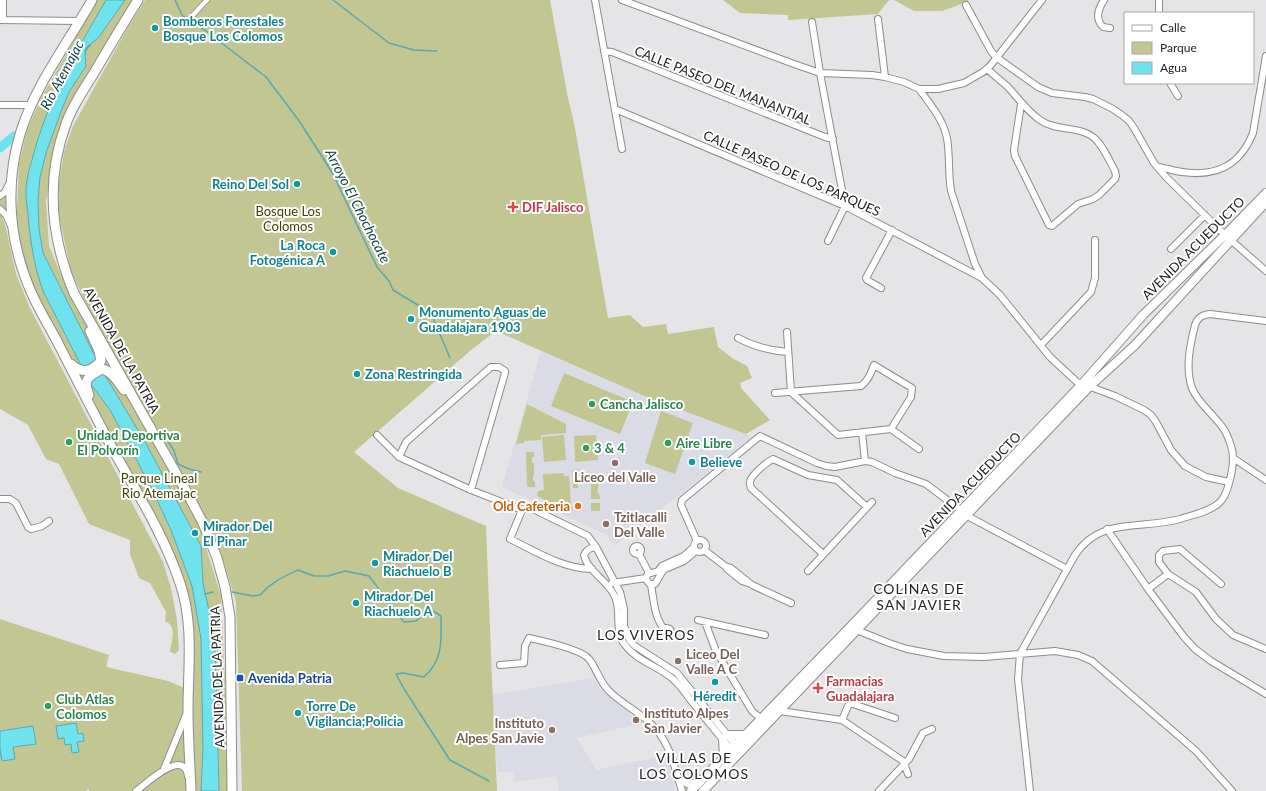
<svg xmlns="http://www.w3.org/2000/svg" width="1266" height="791" viewBox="0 0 1266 791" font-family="Lato,sans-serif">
  <rect width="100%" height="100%" fill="#e5e5e7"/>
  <path fill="#dadbe4" d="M541 351 746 434 751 438 615 546 605 534 502 487Z
    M594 678 598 687 620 706 643 723 577 738 596 770 667 755 675 791H559L556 776 514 782 513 771 497 773 492 695Z"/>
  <path fill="#c1c692" d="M97 0H136L59 138 46 200 49 246 59 270 89 325 198 522 221 596 230 791H193L185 591 82 378 63 349 26 276 16 227 19 164 27 130 41 98Z
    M145 0H550L568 98 574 123 608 318 630 315 643 327 666 324 668 334 714 327 718 347 732 358 747 366 752 378 740 383 741 388 770 420 746 434 649 398 496 331 471 350 354 452 398 488 486 526 492 680 497 791H242L236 602 221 553 206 518 92 316 71 271 59 216V182L64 152 73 126 127 29Z
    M723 0H889L878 14 788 20V15L740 13Z
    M894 0H968L967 2 942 11H914Z
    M7 193V212L0 206V199Z
    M0 212 6 228 16 274 30 308 163 562 171 588 177 620 179 650 175 654 172 653 170 651C172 640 177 626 165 621L166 612 150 583 139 578 130 554V540L89 524 59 464 46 459 28 425 0 409Z
    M564 373 633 402 620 434 551 406Z
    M527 404 566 424V433L541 435V440L524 441V443L516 444Z
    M661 411 693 423 675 474 645 463Z
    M564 435 566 460 544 462 542 437Z
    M596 435 598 460 575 462 574 436Z
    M526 452H534V457H532V463H534V475H533V481H535V487H527Z
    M579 469V475L577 476 578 488H573L572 470Z
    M563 473 564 476H569L571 504 573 507 572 510 571 512H567L562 508 537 496 538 491 544 490 543 474Z
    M591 482H599L597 493H599L600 499H591Z
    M591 503H600V511H591Z
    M0 619 109 655 106 667 168 681 187 689V791H89V789L85 791H0Z"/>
  <path fill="#70e2ee" stroke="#59a9b1" d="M106 0H125L99 37 86 48 85 56 86 66 69 92 60 114 46 153 40 177 38 201 39 229 43 253 103 372 144 440 201 546 203 583 211 620 215 651 217 707 219 791H201L203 749 201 639 192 586 171 530 152 489 110 410 90 383 43 291C34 266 30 240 28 214 27 207 26 199 26 192 26 181 29 170 32 160 46 103 77 50 106 0Z
    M76 723 78 734 83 733 84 741 77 742 79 752 72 753 71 744 65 745 64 738 58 739 56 726Z
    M33 726 36 744 13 747 15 759 2 761 0 749V731Z"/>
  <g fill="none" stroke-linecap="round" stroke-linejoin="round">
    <path stroke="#59a9b1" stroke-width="1.5" d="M175 0 182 15 206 31 266 77 300 122 333 174 377 267 389 281 393 290 431 313 450 358
      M333 0 389 43 414 50 437 51
      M85 51 90 45
      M168 441 174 451 178 464 189 469 201 472
      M232 592 253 596 260 595C271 582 283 577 298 570L314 576H328L345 571 369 576 404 622 416 621 430 609 441 616C441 640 444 659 424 677L403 673 396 674 404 689 450 760 489 781
      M205 594 213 592"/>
    <path stroke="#70e2ee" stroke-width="9" d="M0 148 14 136"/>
    <defs>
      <path id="pedestrian" d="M190 23 193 15 207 0"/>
      <path id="minor" d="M595 0 622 149
        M622 0 794 64 820 73 872 75 885 77 904 82 919 89H938L964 83 983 72 990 66 1042 0
        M1104 0C1098 9 1095 19 1103 27L1110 28
        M966 5 991 51 996 57 1038 87 1052 93 1085 97 1093 99 1113 109 1123 116 1129 121 1134 128 1154 163 1166 177 1225 235 1266 271
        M1159 13V0
        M878 19 885 77
        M0 20 80 21
        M3 20V0
        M812 22 820 73 845 206 828 241
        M604 51 612 52 825 137 833 139
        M987 69C994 75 1001 81 1008 87 1018 98 1027 111 1040 120 1058 133 1084 124 1098 142 1105 150 1110 162 1115 171L1116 176 1115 179 1099 195 1093 199 1078 204 1052 226 1049 225 1015 156 1014 150 1021 104
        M1170 83 1178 96
        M919 89C930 104 943 119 947 138 950 155 948 173 951 191L975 264 982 278
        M0 105H31
        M615 109 845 206 982 278 1000 295 1050 357 1077 382 1115 396 1144 410 1151 415 1156 422 1171 450 1185 466 1206 477 1229 482
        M1158 167C1166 168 1174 171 1182 172 1216 177 1240 166 1253 133L1266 56
        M0 196 5 192 9 184
        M0 209 6 215 10 224
        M1171 249 1205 215
        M881 288 867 280 866 278 892 230
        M787 332 791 392 838 435 891 429 919 449
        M738 338C755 347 770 351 788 352
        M1041 345 1091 292 1095 278V240
        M775 393 861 386C868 381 871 373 874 365L912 388 911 397 891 429
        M862 432 865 461
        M377 435 399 457 471 490 522 510
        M399 457 406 442 491 367H499L505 371V373L471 490
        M1233 458 1266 480
        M0 499H10L16 503 28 527 31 529 42 526 49 521
        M1107 529 1148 589 1184 637 1195 649 1211 661 1266 694
        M694 546a6 6 0 1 1 12 0a6 6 0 1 1-12 0Z
        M697 541 681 505 682 500 760 436 817 463 826 466 835 467 865 461 872 462 895 473 926 484 971 518 1067 569
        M633 550a4 4 0 1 1 8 0a4 4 0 1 1-8 0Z
        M694 547 684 556 662 566 658 571 648 574C645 578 646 581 650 584H655L662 572 665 569 684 561 696 551
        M704 550 725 566 731 568 752 585 791 603
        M639 554 649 573
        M823 554 751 488C750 485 749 482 751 479 754 473 767 462 773 459L808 475 837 480 867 507
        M592 569C563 569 535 551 510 539L522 510 526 508H531L588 536 596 547
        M727 569 742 581 748 583
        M808 571 872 502
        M1168 574 1159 562V555L1163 551 1180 549 1221 584
        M612 583 646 578
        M651 585C654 600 654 617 664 629
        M1148 589 1168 574 1196 592 1216 619 1233 635 1266 649
        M698 620 765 635
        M705 622 716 651 752 711 761 719
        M663 632a4 4 0 1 1 8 0a4 4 0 1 1-8 0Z
        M854 629 889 643 907 649 944 656 984 657 1055 651 1078 655 1092 661 1196 751 1232 791
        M500 665 524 663 525 646 529 638C543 641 581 649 589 659 597 669 599 681 609 691 621 703 637 711 650 723 670 741 674 766 682 791
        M780 711 842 720 903 761 908 774
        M842 720 848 706 850 703 895 718
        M733 752C719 735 706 719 692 702 686 694 680 685 673 679 658 666 637 661 625 645 613 630 623 609 613 593 605 579 587 570 584 555 587 549 590 548 596 547L620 592 624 609V626L630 641 635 646 677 673 738 748
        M164 769 186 715
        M136 791C146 784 184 747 188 776
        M879 791 909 759 923 733 932 729
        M1030 791 1018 679 1020 654 1075 555C1101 516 1140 530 1180 519 1192 515 1209 512 1219 503 1228 496 1233 469 1233 458 1233 449 1229 439 1225 431 1216 416 1198 404 1192 388 1185 368 1190 345 1195 325 1198 317 1202 315 1210 314L1266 321"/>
      <path id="secondary" d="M727 735H745
        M723 739 724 757
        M679 779 690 784H697
        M691 791 851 626 1082 384 1143 315 1230 230 1266 193
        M703 791 1089 387 1135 345 1266 202"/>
      <path id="primary" d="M92 0C68 43 36 84 21 131 4 185 9 243 32 294 40 312 51 329 60 347 79 384 97 420 117 457 140 497 165 538 180 583 194 623 188 668 188 710 188 737 190 764 191 791
        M138 0C123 24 108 49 94 73 84 89 72 106 66 124 45 181 51 238 74 293L185 489 203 523 217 558 225 587 230 617 232 791
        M71 364C81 374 91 372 101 361L99 351 90 331
        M89 395C82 379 89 376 102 369 112 371 118 382 124 390"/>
    </defs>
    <use href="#pedestrian" stroke="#8c8c8d" stroke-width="6"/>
    <use href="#minor" stroke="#8c8c8d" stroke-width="8"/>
    <use href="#secondary" stroke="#8c8c8d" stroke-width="10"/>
    <use href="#primary" stroke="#8c8c8d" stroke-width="11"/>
    <use href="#pedestrian" stroke="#fff" stroke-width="4.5"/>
    <use href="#minor" stroke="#fff" stroke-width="6"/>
    <use href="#secondary" stroke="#fff" stroke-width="8"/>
    <use href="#primary" stroke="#fff" stroke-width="9"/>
  </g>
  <g fill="#0f9aa8" stroke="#fff" stroke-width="1.5">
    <circle cx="155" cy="28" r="4"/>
    <circle cx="297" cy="184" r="4"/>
    <circle cx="333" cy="252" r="4"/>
    <circle cx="411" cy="319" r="4"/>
    <circle cx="357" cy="374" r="4"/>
    <circle cx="692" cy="462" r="4"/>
    <circle cx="195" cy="533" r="4"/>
    <circle cx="375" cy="563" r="4"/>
    <circle cx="356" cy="603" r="4"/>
    <circle cx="715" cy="682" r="4"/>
    <circle cx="298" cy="713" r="4"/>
  </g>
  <g fill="#e0444e" stroke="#fff" stroke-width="1.5">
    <path d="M511 201h4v4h4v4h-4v4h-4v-4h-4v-4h4z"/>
    <path d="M816 682h4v4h4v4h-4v4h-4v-4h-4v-4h4z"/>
  </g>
  <g fill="#2e9e5b" stroke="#fff" stroke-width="1.5">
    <circle cx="592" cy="404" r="4"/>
    <circle cx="69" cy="442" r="4"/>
    <circle cx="668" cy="443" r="4"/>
    <circle cx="586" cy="448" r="4"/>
    <circle cx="48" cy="706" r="4"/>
  </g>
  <g fill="#8d6e63" stroke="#fff" stroke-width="1.5">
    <circle cx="615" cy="463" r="4"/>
    <circle cx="606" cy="524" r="4"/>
    <circle cx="678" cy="661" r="4"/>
    <circle cx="636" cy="720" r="4"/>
    <circle cx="552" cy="730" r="4"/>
  </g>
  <circle fill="#e8710a" stroke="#fff" stroke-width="1.5" cx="578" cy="506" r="4"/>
  <rect fill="#1a4fb4" stroke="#fff" stroke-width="1.5" x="236" y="674" width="8" height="8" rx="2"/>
  <g text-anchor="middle" stroke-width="4" stroke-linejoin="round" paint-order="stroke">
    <g font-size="13" font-weight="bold" fill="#0d838f" stroke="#fff" text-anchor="start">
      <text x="163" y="26">Bomberos Forestales<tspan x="163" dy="15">Bosque Los Colomos</tspan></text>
      <text x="289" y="189" text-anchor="end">Reino Del Sol</text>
      <text x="325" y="250" text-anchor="end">La Roca<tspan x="325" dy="15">Fotogénica A</tspan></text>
      <text x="419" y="317">Monumento Aguas de<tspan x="419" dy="15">Guadalajara 1903</tspan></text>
      <text x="365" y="379">Zona Restringida</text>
      <text x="700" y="467">Believe</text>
      <text x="203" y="531">Mirador Del<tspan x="203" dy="15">El Pinar</tspan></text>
      <text x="383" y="561">Mirador Del<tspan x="383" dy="15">Riachuelo B</tspan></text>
      <text x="364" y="601">Mirador Del<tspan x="364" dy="15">Riachuelo A</tspan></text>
      <text x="715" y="701" text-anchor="middle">Héredit</text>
      <text x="306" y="711">Torre De<tspan x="306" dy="15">Vigilancia;Policia</tspan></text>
    </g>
    <g font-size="13" fill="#232324" stroke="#fff">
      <text transform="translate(723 85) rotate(22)" y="5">CALLE PASEO DEL MANANTIAL</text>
      <text transform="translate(792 173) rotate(24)" y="5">CALLE PASEO DE LOS PARQUES</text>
      <text transform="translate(1193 248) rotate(-45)" y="5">AVENIDA ACUEDUCTO</text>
      <text transform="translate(122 350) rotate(61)" y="5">AVENIDA DE LA PATRIA</text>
      <text transform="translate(970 484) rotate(-46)" y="5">AVENIDA ACUEDUCTO</text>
      <text transform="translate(217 677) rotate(-92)" y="5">AVENIDA DE LA PATRIA</text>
    </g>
    <g font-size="13" font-weight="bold" fill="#be3a42" stroke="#fff" text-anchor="start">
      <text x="522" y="212">DIF Jalisco</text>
      <text x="826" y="686">Farmacias<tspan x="826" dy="15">Guadalajara</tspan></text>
    </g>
    <g font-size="13" fill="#414402" stroke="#fff">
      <text x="288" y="216">Bosque Los<tspan x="288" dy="15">Colomos</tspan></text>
      <text x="159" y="483">Parque Lineal<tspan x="159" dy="15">Rio Atemajac</tspan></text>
    </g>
    <g font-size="13" font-weight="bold" fill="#27864d" stroke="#fff" text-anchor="start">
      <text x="600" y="409">Cancha Jalisco</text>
      <text x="77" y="440">Unidad Deportiva<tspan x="77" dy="15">El Polvorín</tspan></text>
      <text x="676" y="448">Aire Libre</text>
      <text x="594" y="453">3 &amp; 4</text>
      <text x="56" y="704">Club Atlas<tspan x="56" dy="15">Colomos</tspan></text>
    </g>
    <g font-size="13" font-weight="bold" fill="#785e54" stroke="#fff" text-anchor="start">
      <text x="615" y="482" text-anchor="middle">Liceo del Valle</text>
      <text x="614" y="522">Tzitlacalli<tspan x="614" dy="15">Del Valle</tspan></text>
      <text x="686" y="659">Liceo Del<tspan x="686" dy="15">Valle A C</tspan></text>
      <text x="644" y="718">Instituto Alpes<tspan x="644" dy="15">San Javier</tspan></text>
      <text x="544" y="728" text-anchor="end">Instituto<tspan x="544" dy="15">Alpes San Javie</tspan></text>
    </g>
    <g font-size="13" font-weight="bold" fill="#c56008" stroke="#fff" text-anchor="end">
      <text x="570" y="511">Old Cafeteria</text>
    </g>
    <g font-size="13" font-weight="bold" fill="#164399" stroke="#fff" text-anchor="start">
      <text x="248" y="683">Avenida Patria</text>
    </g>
    <g font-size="14" font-style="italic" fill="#11464b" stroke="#fff">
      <text transform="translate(62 75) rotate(-62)" y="5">Río Atemajac</text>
      <text transform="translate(358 206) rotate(63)" y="5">Arroyo El Chochocate</text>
    </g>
    <g font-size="14" letter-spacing="1" fill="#232324" stroke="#fff">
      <text x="919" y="594">COLINAS DE<tspan x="919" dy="16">SAN JAVIER</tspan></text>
      <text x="646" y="640">LOS VIVEROS</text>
      <text x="694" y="763">VILLAS DE<tspan x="694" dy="16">LOS COLOMOS</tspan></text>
    </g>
  </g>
  <rect x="1124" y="12" width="130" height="72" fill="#ffffff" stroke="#a7a7a7"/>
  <rect x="1132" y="25" width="20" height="6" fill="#ffffff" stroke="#a7a7a7"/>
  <text x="1160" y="32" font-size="12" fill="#232324">Calle</text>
  <rect x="1132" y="42" width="20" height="12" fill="#c1c692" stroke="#a7a7a7"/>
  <text x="1160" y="52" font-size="12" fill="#232324">Parque</text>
  <rect x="1132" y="62" width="20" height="12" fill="#70e2ee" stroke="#a7a7a7"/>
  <text x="1160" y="72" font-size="12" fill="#232324">Agua</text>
</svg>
